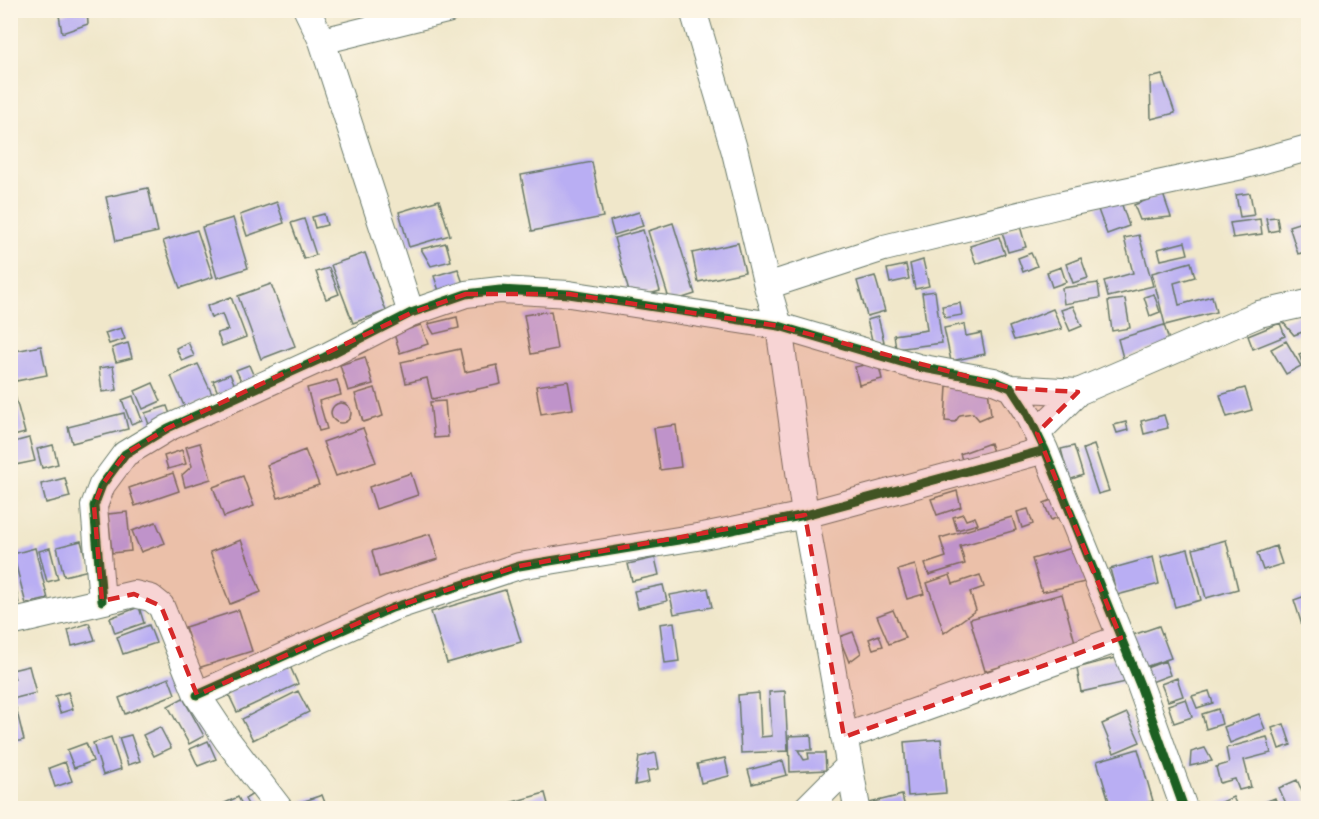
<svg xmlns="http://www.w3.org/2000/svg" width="1319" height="819" viewBox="0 0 1319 819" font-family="'Libre Caslon Text',serif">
  <rect width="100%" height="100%" fill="#fcf5e5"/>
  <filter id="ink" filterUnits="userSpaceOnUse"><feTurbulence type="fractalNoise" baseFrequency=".0167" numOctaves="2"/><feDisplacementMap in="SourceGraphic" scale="12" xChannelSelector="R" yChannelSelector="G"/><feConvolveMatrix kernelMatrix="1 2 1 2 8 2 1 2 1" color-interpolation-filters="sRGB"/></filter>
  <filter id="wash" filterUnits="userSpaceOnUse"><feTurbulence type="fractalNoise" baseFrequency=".008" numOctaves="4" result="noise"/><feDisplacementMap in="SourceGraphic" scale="24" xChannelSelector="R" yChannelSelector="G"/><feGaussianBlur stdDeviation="1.35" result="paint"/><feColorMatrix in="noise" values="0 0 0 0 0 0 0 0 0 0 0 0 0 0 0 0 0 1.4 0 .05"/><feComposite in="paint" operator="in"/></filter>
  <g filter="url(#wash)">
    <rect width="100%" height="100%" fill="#f0e7ca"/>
    <g id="blocks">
      <path fill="#b9aef3" d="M81 10H87L88 24 62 33 59 15Z
        M1162 75 1175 113 1151 119 1150 78Z
        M592 162 603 217 532 231 521 175Z
        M148 188 158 232 116 241 106 197Z
        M1250 193 1254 215 1240 217 1236 195Z
        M1163 194 1171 217 1140 220 1134 205Z
        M1120 199 1129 226 1107 234 1097 207Z
        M439 200 450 235 409 247 399 212Z
        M277 202 284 223 247 236 240 215Z
        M639 212 643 226 614 235 610 221Z
        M324 214 327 225 315 228 312 217Z
        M1277 217 1279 230 1269 232 1266 218Z
        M233 218 248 268 217 278 202 227Z
        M304 219 316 255 304 259 291 223Z
        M1260 219 1262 234 1233 238 1230 223Z
        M1308 220V251L1298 254 1289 226Z
        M673 223 695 294 670 302 648 231Z
        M1020 226 1026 247 1008 252 1002 232Z
        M197 230 213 277 180 288 163 241Z
        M643 230 660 291 631 299 614 238Z
        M1139 235 1153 286 1108 297 1104 281 1133 273 1124 238Z
        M999 237 1005 254 976 264 970 246Z
        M1185 242 1188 254 1161 260 1158 249Z
        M446 243 451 261 431 266 421 249Z
        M738 243 745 272 698 282 692 253Z
        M365 253 386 311 353 323 331 265Z
        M1031 253 1037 266 1023 272 1018 258Z
        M1081 258 1088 278 1073 283 1066 264Z
        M923 260 929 286 915 289 910 264Z
        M1191 262 1195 277 1174 283 1179 305 1212 296 1216 312 1165 325 1152 273Z
        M906 265 909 279 890 283 887 269Z
        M1061 267 1066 282 1052 287 1047 272Z
        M329 268 339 294 326 299 316 272Z
        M458 269 464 286 440 294 434 276Z
        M875 276 885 311 867 316 857 281Z
        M1098 283 1100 298 1064 304 1062 288Z
        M271 284 295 346 261 359 238 296Z
        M935 291 942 343 896 349 894 335 927 330 922 293Z
        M1154 294 1160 312 1150 316 1144 297Z
        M231 297 246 337 222 346 217 333 228 330 222 314 211 318 207 306Z
        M1125 299 1130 328 1112 331 1108 301Z
        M960 303 962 315 945 318 942 306Z
        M1073 306 1082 326 1070 331 1061 310Z
        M1053 309 1062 329 1014 340 1009 327Z
        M551 311 557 349 531 354 524 315Z
        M1308 311V330L1294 335 1282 321Z
        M457 317 459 328 434 334 428 324Z
        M878 317 884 342 873 344 867 320Z
        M1280 323 1285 336 1253 349 1248 336Z
        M964 324 966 336 981 333 985 354 951 361 944 328Z
        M421 325 428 344 400 353 394 334Z
        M1164 325 1170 343 1123 358 1118 339Z
        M121 328 125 339 109 344 105 333Z
        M1286 341 1301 366 1286 374 1271 349Z
        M188 342 194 356 182 361 176 348Z
        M128 343 132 358 116 362 112 348Z
        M41 346 47 375 16 381 10 352Z
        M460 349 465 372 497 365 501 384 432 399 427 378 406 383 401 362Z
        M1308 351V369L1305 371 1299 354Z
        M365 357 373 384 348 391 340 365Z
        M878 362 882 379 859 385 855 367Z
        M198 364 213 396 185 408 171 376Z
        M249 365 255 379 243 385 236 370Z
        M113 366 117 390 102 392 99 368Z
        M230 374 236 388 219 395 213 381Z
        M10 377 25 433 10 437Z
        M337 380 341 395 319 401 327 429 319 431 307 388Z
        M568 381 573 409 541 414 536 386Z
        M153 383 161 401 143 409 135 391Z
        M947 386 988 389 991 415 979 420 973 413 960 415 955 422 945 421Z
        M375 388 383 416 363 422 355 394Z
        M1245 388 1252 410 1227 417 1220 395Z
        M133 396 142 420 131 424 122 400Z
        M445 401 448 437 434 438 430 402Z
        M331 413a10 10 0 1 1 20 0a10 10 0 1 1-20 0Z
        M167 406 171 417 149 425 145 413Z
        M124 413 128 429 72 443 68 427Z
        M1164 415 1168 428 1144 434 1141 421Z
        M1126 422 1128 430 1117 433 1114 425Z
        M676 425 681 467 660 470 654 428Z
        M363 428 376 462 336 476 323 442Z
        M29 438 35 461 15 465 10 443Z
        M200 443 211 479 185 487 182 475 192 466 186 447Z
        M990 443 994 455 964 465 960 454Z
        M53 445 58 464 42 468 37 449Z
        M1094 445 1109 491 1098 494 1083 449Z
        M1074 446 1083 475 1069 480 1061 449Z
        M182 450 186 464 168 469 164 456Z
        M305 450 319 485 278 498 267 465Z
        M173 473 179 491 135 506 129 488Z
        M411 473 418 495 376 509 369 487Z
        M243 476 254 506 224 517 213 487Z
        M65 478 70 497 46 503 41 484Z
        M957 491 961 507 937 515 931 499Z
        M1057 498 1064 515 1051 520 1044 503Z
        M1028 509 1033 524 1022 528 1017 512Z
        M127 512 131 551 112 553 108 514Z
        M963 514 966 520 975 517 978 524 957 530 953 517Z
        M1012 517 1016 530 960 546 965 564 929 575 925 564 946 557 940 538Z
        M156 522 165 543 141 552 132 531Z
        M430 534 438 559 379 577 372 551Z
        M241 540 261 592 230 604 210 552Z
        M1226 540 1238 589 1206 598 1193 549Z
        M81 541 89 570 64 576 57 547Z
        M1276 546 1282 564 1263 570 1257 553Z
        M1076 547 1085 582 1042 592 1032 559Z
        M35 548 48 599 26 604 13 554Z
        M50 548 58 579 47 582 39 551Z
        M1188 549 1201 600 1175 607 1161 556Z
        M1153 557 1159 584 1117 595 1110 569Z
        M655 558 659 575 632 581 628 564Z
        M10 561 19 604 10 606Z
        M915 565 924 594 907 599 898 570Z
        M950 575 953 584 980 575 984 587 970 592 976 610 944 633 927 583Z
        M663 585 667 601 638 608 634 591Z
        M708 588 712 607 674 614 670 595Z
        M505 590 521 642 447 663 431 612Z
        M1062 594 1076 646 985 671 970 619Z
        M1308 595V644L1294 600Z
        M139 607 144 623 115 633 110 618Z
        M239 610 252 651 198 668 185 627Z
        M893 610 905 638 889 644 877 616Z
        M674 622 679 661 665 663 660 624Z
        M89 623 95 640 72 646 68 630Z
        M149 625 156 643 123 654 117 637Z
        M1159 626 1171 658 1142 668 1130 636Z
        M853 632 861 653 849 662 839 637Z
        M879 635 883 646 873 649 869 639Z
        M1118 657 1126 682 1081 692 1077 668Z
        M1165 661 1170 675 1146 684 1141 670Z
        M289 664 298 684 237 712 228 693Z
        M29 666 36 693 12 699 10 680 15 679 12 670Z
        M169 678 175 694 125 714 119 698Z
        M1177 678 1183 696 1168 701 1161 684Z
        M298 691 309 712 253 740 242 719Z
        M785 691 788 751 741 753 738 695 759 693 761 737 772 736 769 692Z
        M1209 691 1213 703 1197 708 1192 696Z
        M68 692 73 709 60 713 55 696Z
        M183 698 204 736 189 744 168 706Z
        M1186 699 1192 717 1174 723 1168 705Z
        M16 708 24 740 10 743V709Z
        M1218 709 1222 724 1206 729 1202 714Z
        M1127 713 1140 742 1114 753 1102 724Z
        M1259 714 1265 729 1230 743 1224 727Z
        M1284 724 1291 745 1279 749 1272 728Z
        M160 727 171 748 154 756 143 735Z
        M131 735 140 761 128 765 119 738Z
        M811 735 812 750H798L804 760 809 759 808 753H825L826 770 790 772 789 736Z
        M111 737 121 769 103 775 93 743Z
        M1267 737 1271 753 1244 760 1251 787 1239 790 1235 779 1220 783 1216 767 1229 763 1226 748Z
        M941 739 946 793 908 796 904 742Z
        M208 741 216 759 198 766 190 749Z
        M86 743 93 761 74 768 67 750Z
        M1205 748 1212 761 1190 766 1191 752Z
        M1138 749 1153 801 1126 808H1111L1097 761Z
        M656 753 659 769 647 771 649 782 635 785 639 757Z
        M725 758 729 776 701 783 697 764Z
        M783 761 787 775 752 784 748 770Z
        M65 762 72 781 55 787 49 768Z
        M1297 780 1307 802 1288 808 1279 788Z
        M256 792 266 808H250L245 799Z
        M545 793 549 808H491Z
        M322 795 327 808H297L296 804Z
        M902 795 905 808H862L861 805Z
        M238 797 244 808H214Z
        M1233 797 1238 808H1209Z
        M1275 798 1279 808H1250Z"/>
    </g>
  </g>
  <g filter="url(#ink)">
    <use href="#blocks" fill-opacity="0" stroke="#687868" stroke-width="1.5"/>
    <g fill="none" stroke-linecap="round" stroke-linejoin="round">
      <defs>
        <path id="street" d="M307 10 322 41 411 313
          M693 10 735 152 767 286 779 326 805 515 857 808
          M322 41 447 10
          M767 286 884 248 1064 204 1242 166 1308 148
          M1011 388 1078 392
          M1037 433 1078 392 1259 314 1308 303
          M102 601 94 506 102 485 125 454 168 428 325 357 411 313 466 294 500 290 569 294 779 326 918 367 994 381 1011 388 1026 411 1045 450 1140 685 1184 808
          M10 623 134 594 151 598 161 606 197 695 227 740 279 808
          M197 695 392 608 519 566 703 536 805 515 1045 450
          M844 737 1121 638
          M807 808 849 766"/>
      </defs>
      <use href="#street" stroke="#687868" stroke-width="28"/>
      <use href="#street" stroke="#fff" stroke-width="26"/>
      <defs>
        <path id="cycleway" d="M102 601 94 506 102 485 125 454 168 428 325 357 411 313 466 294 500 290 569 294 779 326 918 367 994 381 1011 388 1026 411 1045 450 1140 685 1184 808
          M197 695 392 608 519 566 703 536 805 515 1045 450"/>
      </defs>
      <use href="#cycleway" stroke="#fcf5e5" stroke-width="13"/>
      <use href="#cycleway" stroke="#1b5e20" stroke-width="9"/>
    </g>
  </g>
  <path fill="#d62828" fill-opacity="0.2" stroke="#d62828" stroke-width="4.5" stroke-dasharray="12 8" stroke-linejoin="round" d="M466 294H569L779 326 1011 388 1078 392 1037 433 1121 638 844 737 805 515 519 566 392 608 197 695 161 606 134 594 102 601 94 506 102 485 125 454 168 428 411 313Z"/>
  <rect width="1319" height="819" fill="none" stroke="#fcf5e5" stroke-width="36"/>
</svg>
